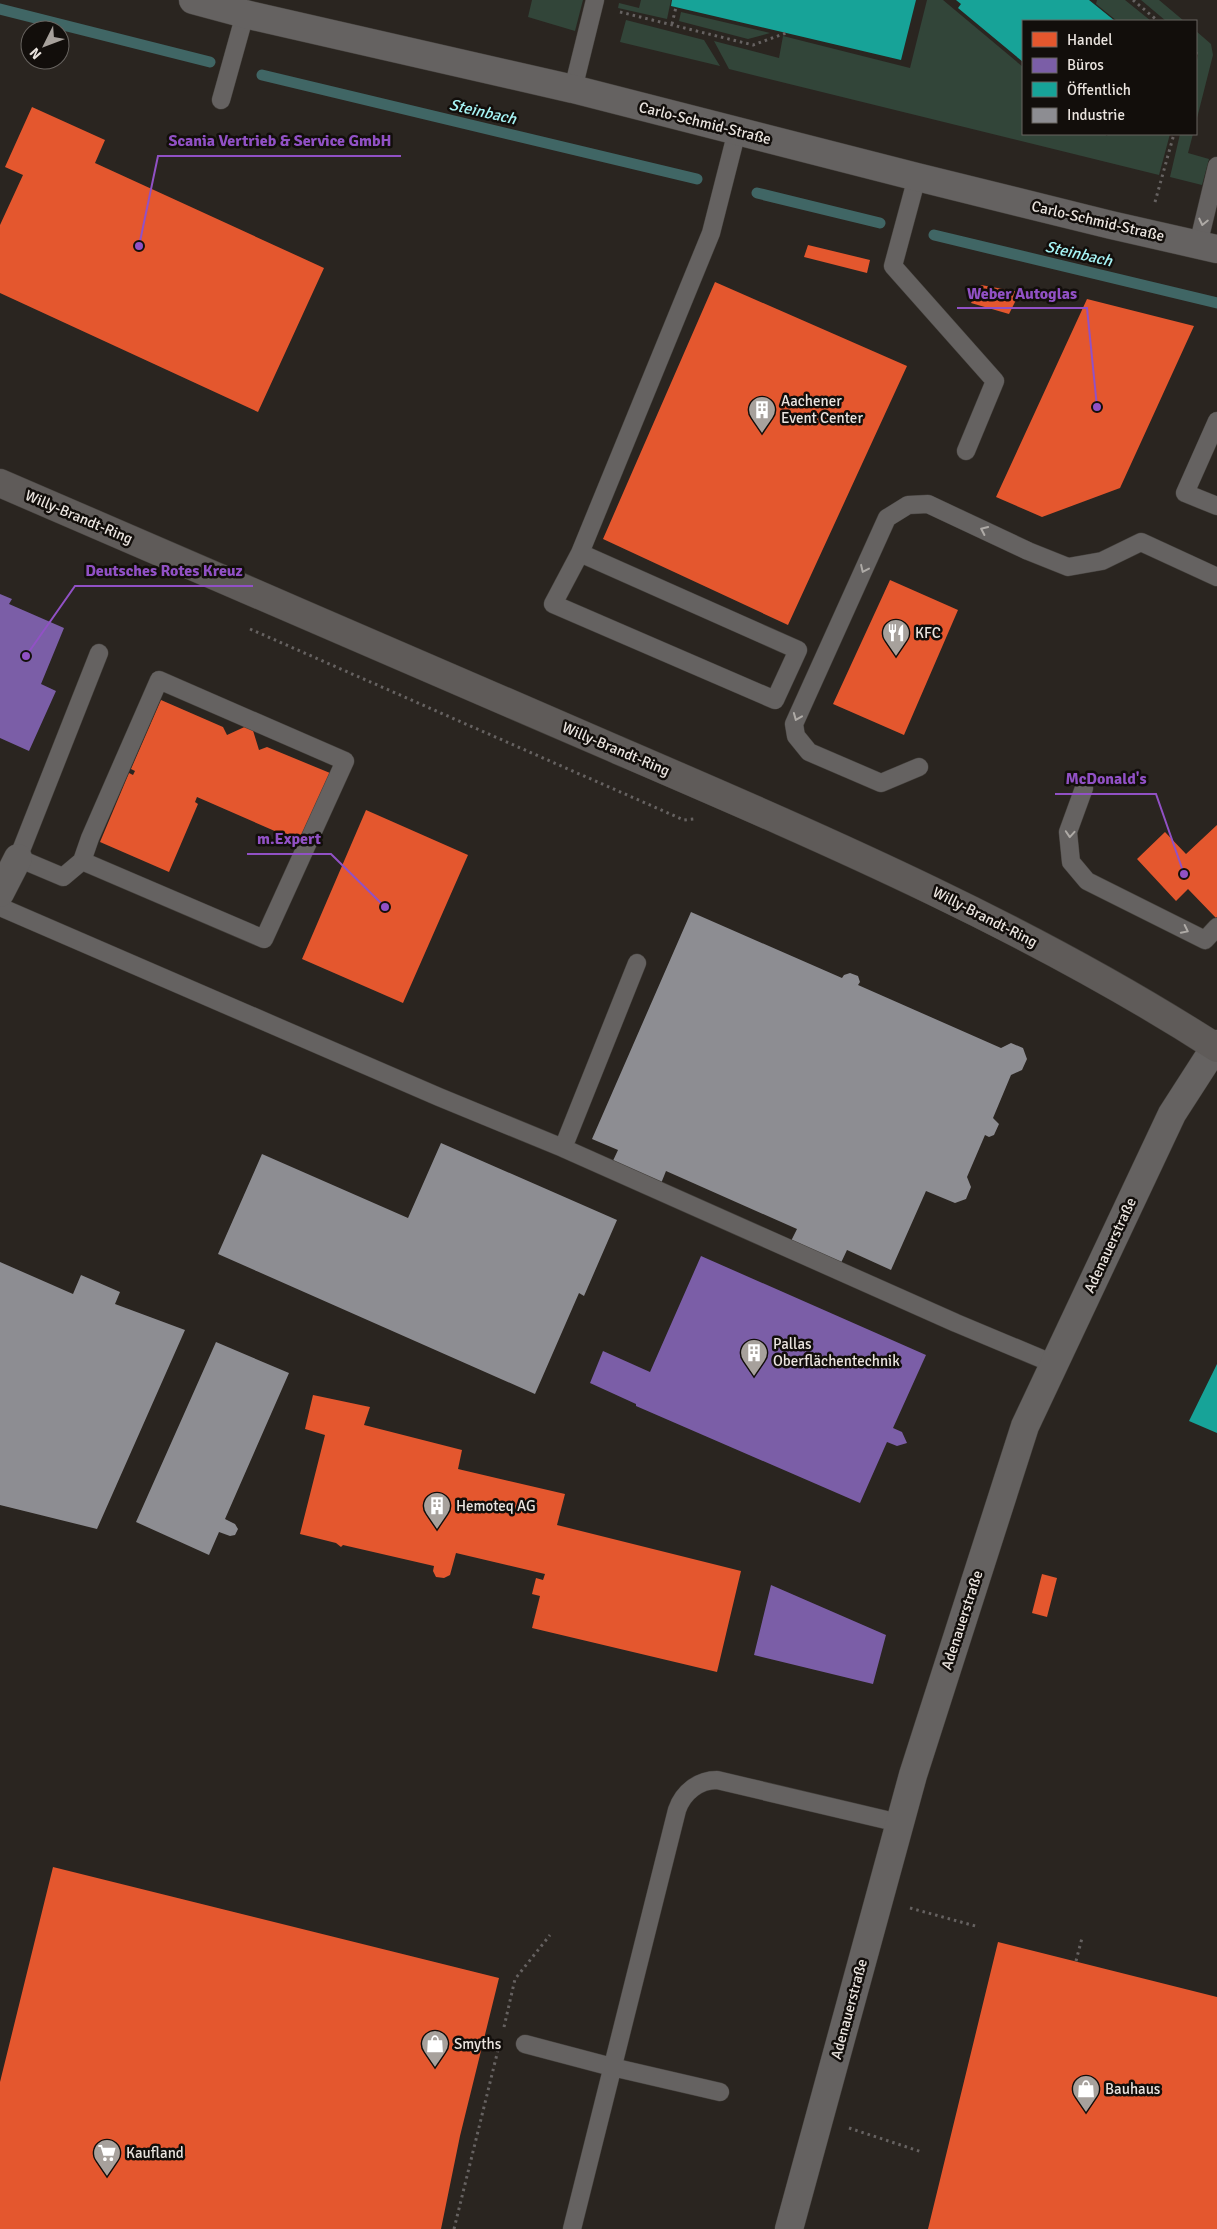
<svg xmlns="http://www.w3.org/2000/svg" width="1217" height="2229" viewBox="0 0 1217 2229" font-family="Signika,sans-serif">
  <rect width="100%" height="100%" fill="#2a2520"/>
  <path fill="#324539" d="M532 0H583L575 31 528 17Z
    M641 0H671L667 19 618 8 619 3 639 8Z
    M927 0H943L1023 67V134H1104L1107 136 1108 134H1170L1159 175 729 69 714 41 779 58 783 36 910 68Z
    M1097 0H1125L1151 21H1117L1096 4Z
    M1141 0H1159L1184 21H1166Z
    M681 12 770 33 748 39 679 21Z
    M626 20 704 40 720 66 620 42Z
    M1196 31 1211 44 1213 55 1196 122V65L1198 55 1196 50Z
    M1180 134H1193L1188 153 1209 159 1202 185 1170 177Z"/>
  <path fill="#e4572e" d="M32 107 105 140 95 163 324 268 258 412 0 293V225L23 175 5 167Z
    M808 245 870 260 867 273 804 257Z
    M715 282 907 366 788 625 603 539Z
    M981 285 1020 292 1009 314 971 303Z
    M1087 299 1194 326 1120 488 1042 517 996 497Z
    M890 580 958 610 904 735 833 704Z
    M161 700 223 727 227 735 251 724 259 750 267 747 330 773 300 842 197 797 195 802 198 804 169 872 100 842 129 773 133 775 135 771 131 769Z
    M366 810 468 855 403 1003 302 959Z
    M1217 825V917L1216 918 1188 889 1176 901 1137 859 1165 832 1186 854Z
    M313 1395 370 1407 364 1425 462 1450 458 1469 565 1494 557 1525 741 1571 717 1672 532 1628 540 1596 532 1594 536 1578 543 1580 545 1574 456 1553 450 1575 444 1578 436 1577 433 1571 434 1566 343 1545 341 1547 336 1543 300 1534 325 1435 305 1429Z
    M1042 1574 1057 1578 1047 1617 1032 1613Z
    M53 1867 499 1978 460 2136 441 2229H0V2082Z
    M998 1942 1217 1997V2229H928Z"/>
  <path fill="#7b5ea7" d="M0 594 12 599 9 604 64 628 41 684 56 691 29 751 0 738Z
    M701 1256 926 1355 893 1428 902 1432 907 1443 897 1446 887 1442 860 1503 636 1406V1404L590 1383 603 1351 650 1372Z
    M771 1585 886 1635 873 1684 754 1655Z"/>
  <path fill="#17a398" d="M672 0H916L901 60 671 6Z
    M956 0H1089L1115 21H1023V62L958 8 961 4Z
    M1217 1364V1433L1189 1421Z"/>
  <path fill="#8d8d92" d="M691 912 842 978 844 975 850 973 858 976 860 982 858 985 1001 1048 1011 1043 1023 1048 1027 1059 1022 1070 1011 1075 993 1118 999 1124 994 1135 989 1137 985 1135 967 1177 971 1187 966 1199 955 1203 926 1191 891 1270 847 1250 840 1265 790 1243 797 1229 666 1171 660 1186 611 1165 618 1150 592 1139Z
    M441 1143 617 1220 584 1296 579 1293 535 1394 218 1254 262 1154 408 1218Z
    M0 1262 73 1294 81 1275 120 1292 115 1304 185 1330 97 1529 0 1505Z
    M216 1342 289 1373 225 1519 235 1524 238 1529 235 1535 230 1536 219 1532 209 1555 136 1522Z"/>
  <g fill="none" stroke-linecap="round" stroke-linejoin="round">
    <path stroke="#406665" stroke-width="11" d="M0 9 210 62
      M262 75 697 179
      M757 193 880 223
      M934 235 1217 303"/>
    <defs>
      <path id="lane" d="M573 89 595 0
        M221 100 245 14
        M917 177 893 266 995 381 966 451
        M1198 245 1217 166
        M1217 421 1185 493 1217 506
        M580 553 798 650 775 700 553 604 580 553 711 233 737 131
        M919 767 881 783 809 752 796 736 794 724 887 518 908 505 928 504 1028 551 1068 567 1102 561 1141 542 1217 577
        M1084 788 1068 832 1071 862 1087 881 1205 940 1217 927
        M82 861 90 838 159 680 345 761 264 939 82 861 63 877 18 858 99 653
        M0 907 439 1097 563 1148
        M637 963 563 1148 956 1323 1054 1364
        M525 2044 612 2067 720 2092
        M572 2229 677 1810C683 1792 699 1780 717 1780L899 1823"/>
      <path id="street" d="M193 0 245 14 573 89 917 177 1111 225 1217 249
        M0 893 18 858
        M789 2229 913 1775 1025 1426 1172 1114 1217 1044"/>
      <path id="secondary" d="M0 483C204 571 409 660 613 748 819 837 1028 926 1217 1048"/>
    </defs>
    <use href="#lane" stroke="#44403c" stroke-width="19"/>
    <use href="#street" stroke="#44403c" stroke-width="29"/>
    <use href="#secondary" stroke="#44403c" stroke-width="29"/>
    <path stroke="#666261" stroke-width="3" stroke-dasharray="2.5 4" stroke-linecap="butt" d="M1133 0 1158 21
      M620 12 753 45 786 33
      M672 24 676 7
      M1196 52V56
      M1155 202 1174 134
      M250 629 684 820 694 819
      M910 1908 979 1927
      M1076 1961 1082 1938
      M504 2027 515 1979 550 1935
      M849 2128 922 2152
      M454 2229 498 2050"/>
    <use href="#lane" stroke="#656261" stroke-width="18"/>
    <use href="#street" stroke="#656261" stroke-width="28"/>
    <use href="#secondary" stroke="#5f5b59" stroke-width="28"/>
  </g>
  <defs><path id="oneway-chevron" d="M-2-3.5L2.5 0L-2 3.5" fill="none" stroke-width="1.6" stroke-linecap="round" stroke-linejoin="round" transform="scale(1.25)"/></defs>
  <g stroke="#aeaaa6">
    <use href="#oneway-chevron" transform="translate(1203 222) rotate(103)"/>
    <use href="#oneway-chevron" transform="translate(984 530) rotate(-155)"/>
    <use href="#oneway-chevron" transform="translate(864 569) rotate(115)"/>
    <use href="#oneway-chevron" transform="translate(797 717) rotate(112)"/>
    <use href="#oneway-chevron" transform="translate(1070 834) rotate(94)"/>
    <use href="#oneway-chevron" transform="translate(1185 930) rotate(26)"/>
  </g>
  <defs>
    <symbol id="building-pin" viewBox="-11 -11 22 30"><path d="M0 17L-7.5 6A9.5 9.5 0 1 1 7.5 6Z" fill="#a7a19c" stroke="#120e0b"/><path d="M-4-6H4V6H1V3H-1V6H-4ZM-2.5-4.3h1.7v1.8h-1.7ZM.8-4.3h1.7v1.8H.8ZM-2.5-1h1.7V.8h-1.7ZM.8-1h1.7V.8H.8Z" fill="#fff"/></symbol>
    <symbol id="restaurant-pin" viewBox="-11 -11 22 30"><path d="M0 17L-7.5 6A9.5 9.5 0 1 1 7.5 6Z" fill="#a7a19c" stroke="#120e0b"/><path d="M-5-6h1v4h1v-4h1v4h1v-4h1v5L-1.5 .5V6h-2V.5L-5-1ZM5-6V6H3V1.5H1.5Q1.5-4 5-6Z" fill="#fff"/></symbol>
    <symbol id="shop-pin" viewBox="-11 -11 22 30"><path d="M0 17L-7.5 6A9.5 9.5 0 1 1 7.5 6Z" fill="#a7a19c" stroke="#120e0b"/><path d="M-5-2.5h2.3a2.7 3.5 0 0 1 5.4 0H5L5.5 6h-11ZM-1.5-2.5h3a1.5 2.3 0 0 0-3 0Z" fill="#fff"/></symbol>
    <symbol id="supermarket-pin" viewBox="-11 -11 22 30"><path d="M0 17L-7.5 6A9.5 9.5 0 1 1 7.5 6Z" fill="#a7a19c" stroke="#120e0b"/><path d="M-6-5.5h2.5l.6 2H6L4.5 2H-2.5L-4.4-4H-6ZM-1.5 3.2a1.3 1.3 0 1 0 .1 0ZM3 3.2a1.3 1.3 0 1 0 .1 0Z" fill="#fff"/></symbol>
  </defs>
  <g fill-rule="evenodd">
    <use href="#building-pin" x="746" y="394" width="32" height="43"/>
    <use href="#restaurant-pin" x="880" y="617" width="32" height="43"/>
    <use href="#building-pin" x="738" y="1337" width="32" height="43"/>
    <use href="#building-pin" x="421" y="1490" width="32" height="43"/>
    <use href="#shop-pin" x="419" y="2028" width="32" height="43"/>
    <use href="#shop-pin" x="1070" y="2073" width="32" height="43"/>
    <use href="#supermarket-pin" x="91" y="2137" width="32" height="43"/>
  </g>
  <g text-anchor="middle" stroke-width="5" stroke-linejoin="round" paint-order="stroke">
    <g font-size="15" fill="#eae4df" stroke="#120e0b">
      <text transform="translate(705 123) rotate(14)" y="5">Carlo-Schmid-Straße</text>
      <text transform="translate(1098 221) rotate(13)" y="5">Carlo-Schmid-Straße</text>
      <text transform="translate(79 517) rotate(23)" y="5">Willy-Brandt-Ring</text>
      <text transform="translate(616 749) rotate(23)" y="5">Willy-Brandt-Ring</text>
      <text transform="translate(985 917) rotate(27)" y="5">Willy-Brandt-Ring</text>
      <text transform="translate(1110 1245) rotate(-65)" y="5">Adenauerstraße</text>
      <text transform="translate(962 1620) rotate(-72)" y="5">Adenauerstraße</text>
      <text transform="translate(849 2009) rotate(-75)" y="5">Adenauerstraße</text>
    </g>
    <g font-size="15" fill="#eae4df" stroke="#120e0b" text-anchor="start">
      <text x="781" y="406">Aachener<tspan x="781" dy="17">Event Center</tspan></text>
      <text x="915" y="638">KFC</text>
      <text x="773" y="1349">Pallas<tspan x="773" dy="17">Oberflächentechnik</tspan></text>
      <text x="456" y="1511">Hemoteq AG</text>
      <text x="454" y="2049">Smyths</text>
      <text x="1105" y="2094">Bauhaus</text>
      <text x="126" y="2158">Kaufland</text>
    </g>
    <g font-size="16" font-style="italic" fill="#a6f4f5" stroke="#120e0b">
      <text transform="translate(483 111) rotate(13)" y="6">Steinbach</text>
      <text transform="translate(1079 253) rotate(13)" y="6">Steinbach</text>
    </g>
  </g>
  <path fill="none" stroke="#9151c5" stroke-width="2" d="M139 246L158 156H401M1097 407L1087 308H957M26 656L75 586H253M1184 874L1156 794H1055M385 907L331 854H247"/>
  <g fill="#9151c5" stroke="#120e0b" stroke-width="2">
    <circle cx="139" cy="246" r="5"/>
    <circle cx="1097" cy="407" r="5"/>
    <circle cx="26" cy="656" r="5"/>
    <circle cx="1184" cy="874" r="5"/>
    <circle cx="385" cy="907" r="5"/>
  </g>
  <g font-size="16" text-anchor="middle" font-weight="bold" fill="#9151c5" stroke="#120e0b" stroke-width="5" stroke-linejoin="round" paint-order="stroke">
    <text x="280" y="146">Scania Vertrieb &amp; Service GmbH</text>
    <text x="1022" y="299">Weber Autoglas</text>
    <text x="164" y="576">Deutsches Rotes Kreuz</text>
    <text x="1106" y="784">McDonald's</text>
    <text x="289" y="844">m.Expert</text>
  </g>
  <rect x="1022" y="20" width="175" height="115" fill="#120e0b" stroke="#686460"/>
  <rect x="1032" y="32" width="25" height="15" fill="#e4572e" stroke="#686460"/>
  <text x="1067" y="45" font-size="15" fill="#eae4df">Handel</text>
  <rect x="1032" y="58" width="25" height="15" fill="#7b5ea7" stroke="#686460"/>
  <text x="1067" y="70" font-size="15" fill="#eae4df">Büros</text>
  <rect x="1032" y="82" width="25" height="15" fill="#17a398" stroke="#686460"/>
  <text x="1067" y="95" font-size="15" fill="#eae4df">Öffentlich</text>
  <rect x="1032" y="108" width="25" height="15" fill="#8d8d92" stroke="#686460"/>
  <text x="1067" y="120" font-size="15" fill="#eae4df">Industrie</text>
  <g transform="translate(45 45) rotate(228)"><circle r="24" fill="#120e0b" stroke="#686460"/>
  <path d="M0-4L9 19L0 12L-9 19Z" fill="#a7a19c"/>
  <text y="-8" font-size="14" font-weight="bold" text-anchor="middle" fill="#eae4df">N</text>
  </g>
</svg>
